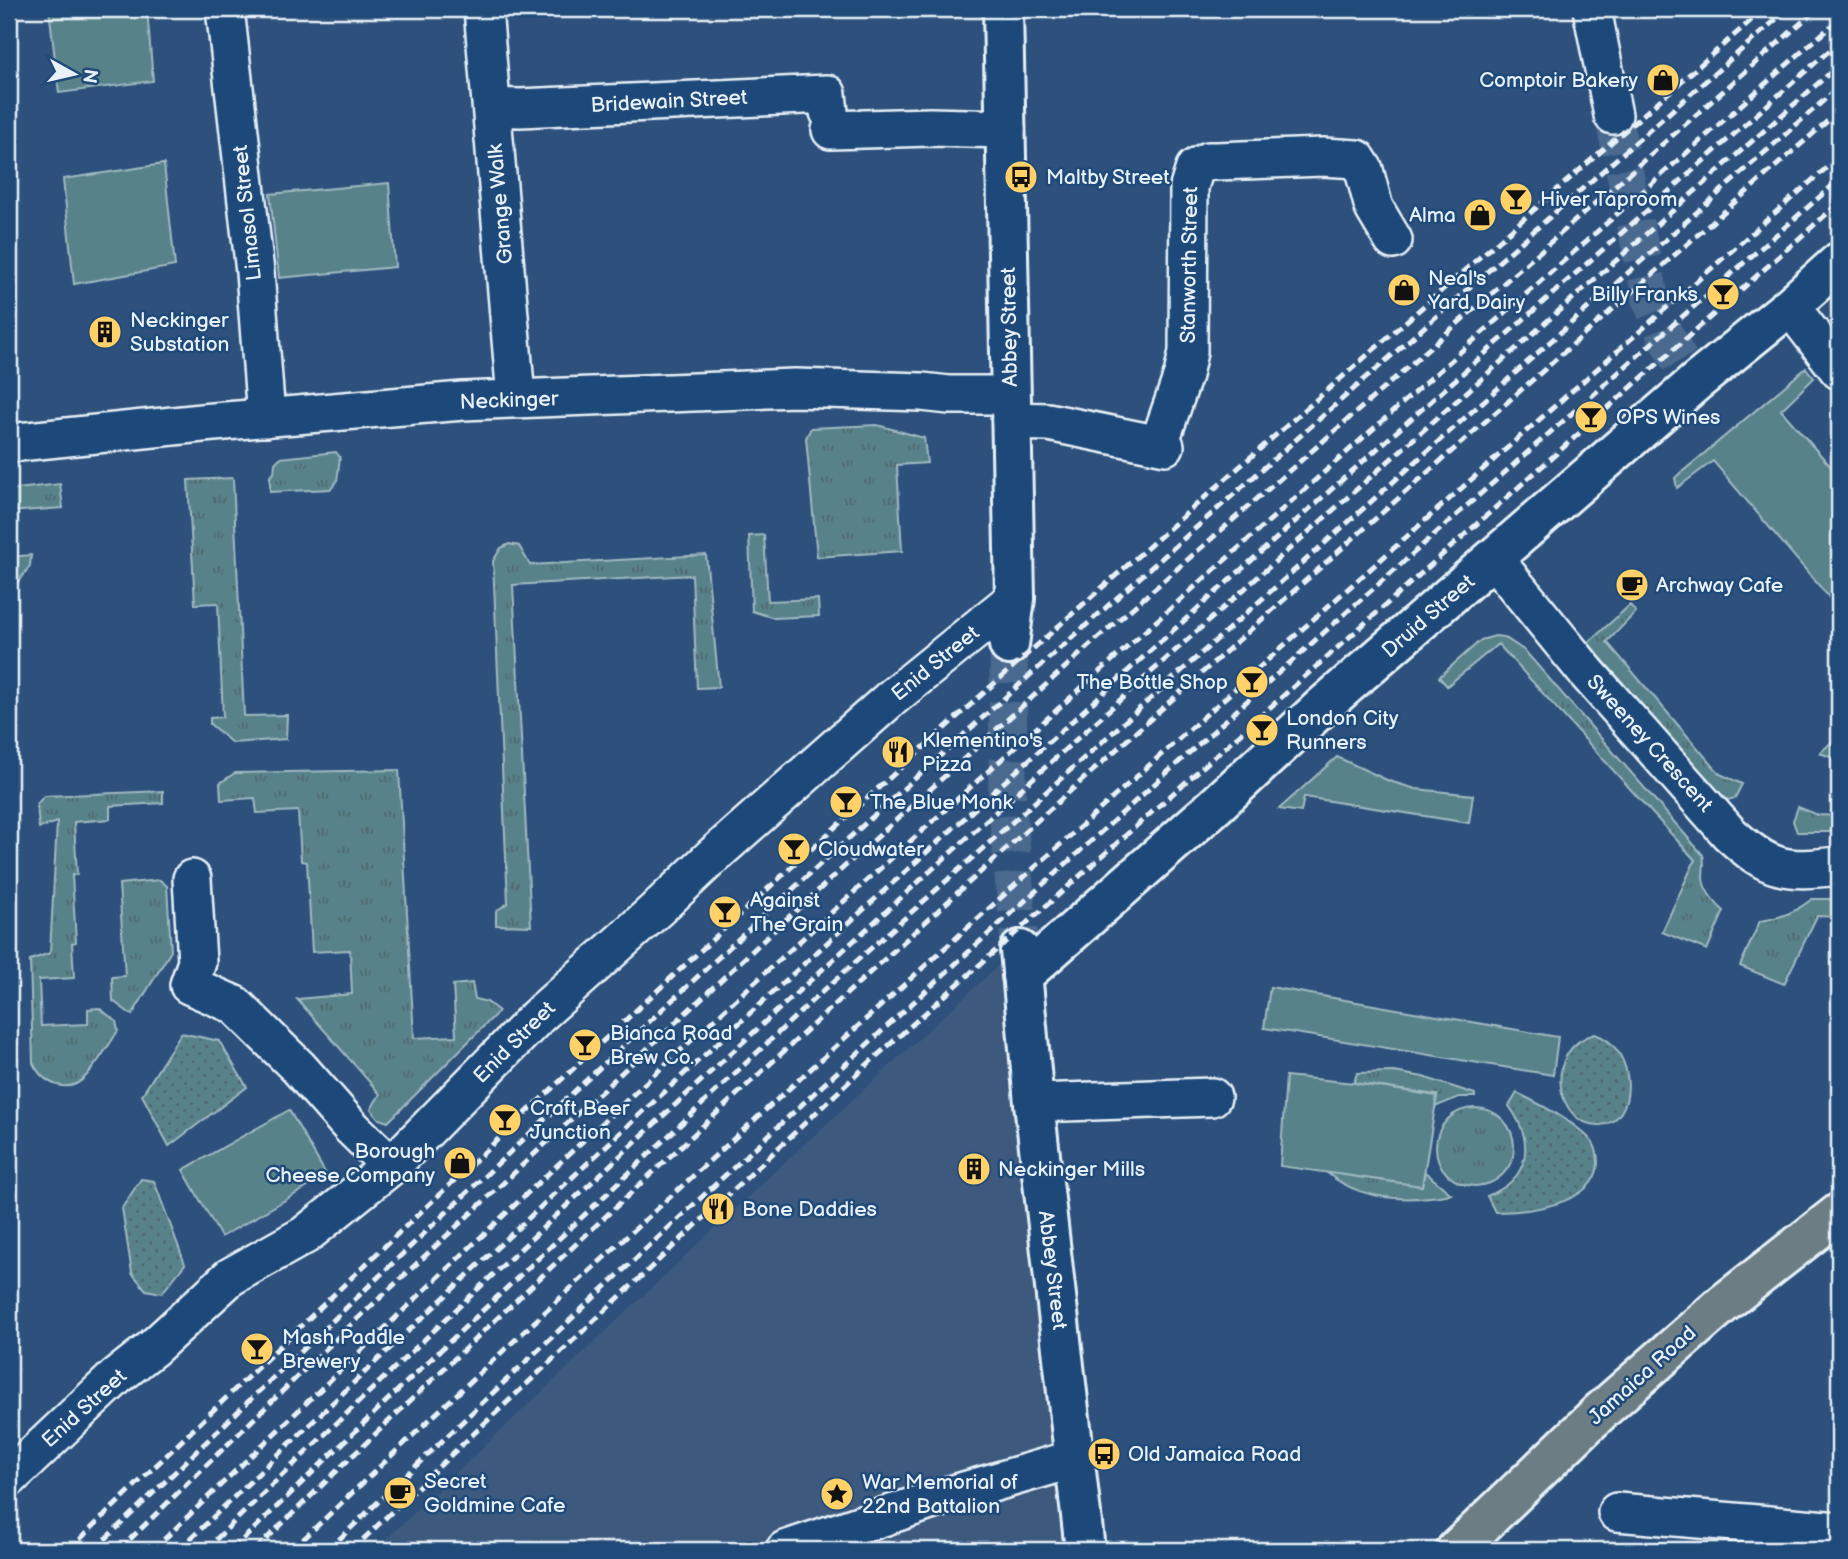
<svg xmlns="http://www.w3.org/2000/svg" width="1848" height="1559" viewBox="0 0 1848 1559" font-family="'Balsamiq Sans',sans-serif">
  <defs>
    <pattern id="grass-tufts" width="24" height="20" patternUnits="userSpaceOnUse" patternTransform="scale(1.75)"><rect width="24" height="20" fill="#58828a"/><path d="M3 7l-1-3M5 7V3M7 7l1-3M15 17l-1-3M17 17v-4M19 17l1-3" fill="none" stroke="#50686d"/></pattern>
    <pattern id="park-dots" width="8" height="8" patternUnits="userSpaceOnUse" patternTransform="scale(1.75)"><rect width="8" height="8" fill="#58828a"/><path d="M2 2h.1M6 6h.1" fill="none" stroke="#50686d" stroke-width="1.8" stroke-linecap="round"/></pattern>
  </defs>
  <rect width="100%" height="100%" fill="#2d517c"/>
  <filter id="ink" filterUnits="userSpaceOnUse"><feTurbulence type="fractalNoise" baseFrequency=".0143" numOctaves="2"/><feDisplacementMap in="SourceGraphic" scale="14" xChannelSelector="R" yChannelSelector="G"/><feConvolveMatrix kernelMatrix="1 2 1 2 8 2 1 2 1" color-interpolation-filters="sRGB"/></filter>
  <g filter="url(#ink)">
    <path fill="#3d5a7e" d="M1000 964 1010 977 1009 1083 1073 1550H375L757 1188Z"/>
    <path fill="url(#grass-tufts)" stroke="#a0bac1" stroke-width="2" d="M877 425 924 438 927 463 897 465 902 551 817 557 806 438 811 428Z
      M336 452 340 457 337 481 331 489 270 492V476L274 473 275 463 280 458Z
      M233 478 244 716 287 715 286 739 232 743 210 724V718L223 717 218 603 195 604 188 480Z
      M60 484 63 508 9 512V490Z
      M764 535 768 601 818 599 819 616 774 618 752 611 749 536Z
      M509 544 519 546 530 565 706 555 719 687 697 688 692 575 513 585 531 926 496 925V911L508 903 493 561 501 548Z
      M31 555 30 566 9 594V557Z
      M1630 605 1636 612 1607 642 1720 774 1742 784 1735 798 1728 800 1719 794 1588 643Z
      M1495 636 1504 637 1525 651 1703 855C1705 863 1703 869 1703 878 1704 891 1714 902 1724 911L1707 950 1662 932 1695 860 1498 644 1447 686 1439 677 1481 640Z
      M1839 735V760L1820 753Z
      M399 770 414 1038 456 1036 453 985 472 983 475 999 487 1002 499 1011 388 1122 379 1119 371 1109 380 1094 297 999 352 994 350 950 312 952 307 862 301 861 298 811 257 813 255 798 221 800 220 783 235 773Z
      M163 791V803L110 806V819L74 822 77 875H72L76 942 72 943 74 978 39 980 41 1026 88 1024V1009L99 1008 116 1021 118 1031C108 1046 98 1063 86 1076 69 1096 43 1084 33 1063L30 960 50 953 57 822 39 828 37 804 44 796Z
      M1798 807 1818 815 1839 816V832H1797L1793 821Z
      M160 880 167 886 171 951 132 1015 113 1001 112 977 125 976 119 884Z
      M1812 899H1839V917L1817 916 1784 984 1740 966 1760 921C1782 918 1795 912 1812 899Z
      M1394 1072 1423 1077 1475 1094V1097H1459L1435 1107 1437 1095 1354 1083 1357 1073Z
      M1436 1147a39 39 0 1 1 78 0a39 39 0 1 1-78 0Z
      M1325 1171 1422 1185 1425 1172 1451 1194C1408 1202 1359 1201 1325 1171Z"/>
    <path fill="url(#park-dots)" stroke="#a0bac1" stroke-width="2" d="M181 1033 219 1041 247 1087 169 1146 142 1095Z
      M1595 1034C1638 1048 1638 1123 1600 1125 1555 1127 1542 1048 1595 1034Z
      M1517 1093C1540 1104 1578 1123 1593 1143 1597 1149 1598 1157 1598 1164 1595 1205 1527 1212 1495 1212L1487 1196C1531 1179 1535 1142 1509 1106Z
      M141 1179 154 1181 185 1264 162 1293 146 1290 132 1273 122 1208Z"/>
    <path fill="#58828a" stroke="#a0bac1" stroke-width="2" d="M49 9H147L153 81 59 93Z
      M164 164 175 266 74 284 63 179Z
      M389 183 395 267 279 278 270 194Z
      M1806 368 1814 378 1781 410 1839 476V609L1713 461 1677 488 1675 478Z
      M1337 757 1389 781 1416 789 1473 795 1469 823 1304 797 1301 812 1279 809Z
      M1270 987 1558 1037 1553 1075 1264 1028Z
      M1286 1076 1354 1083 1437 1096 1422 1186 1280 1166Z
      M289 1110 327 1176 221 1237 183 1170Z"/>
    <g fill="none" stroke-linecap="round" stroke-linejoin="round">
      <path stroke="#49698f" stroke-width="37" stroke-dasharray="37 18" stroke-linecap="butt" d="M1613 115 1651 300 1665 335 1680 361"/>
      <path stroke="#49698f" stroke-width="38" stroke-dasharray="38 19" stroke-linecap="butt" d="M1009 645 1007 802 1020 948"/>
      <defs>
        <path id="street" d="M225 9 255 272 266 418
          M483 9 516 398
          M1592 9 1613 115
          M492 107 520 108 827 94 829 112
          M831 130 930 127 1006 129
          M1790 306 1839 370
          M1011 421 1048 422 1165 446
          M9 443 202 423 463 401 795 388 922 392 949 395H1010
          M1159 444 1183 375 1188 352 1189 187 1195 168 1208 161H1217L1323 157 1357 159 1364 170 1374 208 1393 240
          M1494 559 1587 673 1729 833C1770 871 1785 872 1839 866
          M192 879 197 962 189 985 235 1005 299 1068 351 1127 391 1166
          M1034 1103 1212 1097
          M9 1478 116 1377 153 1348 230 1277 305 1235 391 1166 538 1016 656 910 715 854 889 700 1015 598
          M1617 1512 1839 1531
          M785 1550 930 1501 1074 1459"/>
        <path id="secondary" d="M1003 9 1015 598 1009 645
          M1020 950 1034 1103 1085 1550
          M1022 976 1215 806 1324 705 1696 382 1790 306 1839 262"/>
        <path id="primary" d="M1456 1550 1602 1410 1723 1304 1839 1213"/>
      </defs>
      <use href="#street" stroke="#e8f1f8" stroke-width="42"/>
      <use href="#secondary" stroke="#e8f1f8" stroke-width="44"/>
      <use href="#primary" stroke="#e8f1f8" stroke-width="44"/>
      <use href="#street" stroke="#1f4a7a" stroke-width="37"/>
      <use href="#secondary" stroke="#1f4a7a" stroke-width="38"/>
      <use href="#primary" stroke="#6c7e84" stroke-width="38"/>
      <path stroke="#e8f1f8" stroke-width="5" stroke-dasharray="10 5" stroke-linecap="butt" d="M69 1550C393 1234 724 924 1062 623 1295 417 1530 214 1764 9
        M94 1550C318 1334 542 1119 771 909 1105 604 1447 307 1788 9
        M119 1550 337 1338 781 924 1090 645 1817 9
        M153 1550C359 1352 566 1154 778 961 1128 643 1484 331 1839 19
        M179 1550C717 1030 1277 535 1839 42
        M205 1550C733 1037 1285 550 1839 65
        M232 1550 396 1392 813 1000 1579 316 1839 87
        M255 1550C767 1053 1302 581 1839 111
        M292 1550C562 1292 839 1042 1117 794 1357 580 1597 368 1839 157
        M328 1550C818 1079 1326 626 1839 180
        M352 1550 452 1454 870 1062 1839 203"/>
    </g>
  </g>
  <defs>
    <symbol id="shop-disc" viewBox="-11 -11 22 22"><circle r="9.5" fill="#ffd166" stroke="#1f4a7a"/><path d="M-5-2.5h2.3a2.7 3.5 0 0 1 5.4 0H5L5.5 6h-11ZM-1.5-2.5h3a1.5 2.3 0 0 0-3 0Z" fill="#111"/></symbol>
    <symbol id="bus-disc" viewBox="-11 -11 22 22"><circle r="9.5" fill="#ffd166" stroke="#1f4a7a"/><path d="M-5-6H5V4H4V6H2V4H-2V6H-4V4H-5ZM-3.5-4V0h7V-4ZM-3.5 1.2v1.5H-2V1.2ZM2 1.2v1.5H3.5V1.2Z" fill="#111"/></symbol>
    <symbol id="bar-disc" viewBox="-11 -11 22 22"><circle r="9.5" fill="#ffd166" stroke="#1f4a7a"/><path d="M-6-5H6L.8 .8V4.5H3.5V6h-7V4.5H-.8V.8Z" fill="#111"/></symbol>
    <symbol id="building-disc" viewBox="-11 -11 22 22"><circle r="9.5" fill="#ffd166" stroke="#1f4a7a"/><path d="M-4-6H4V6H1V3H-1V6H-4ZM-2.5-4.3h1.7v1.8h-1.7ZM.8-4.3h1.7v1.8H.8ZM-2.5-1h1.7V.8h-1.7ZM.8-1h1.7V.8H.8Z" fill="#111"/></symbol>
    <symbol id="cafe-disc" viewBox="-11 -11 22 22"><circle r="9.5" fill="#ffd166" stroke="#1f4a7a"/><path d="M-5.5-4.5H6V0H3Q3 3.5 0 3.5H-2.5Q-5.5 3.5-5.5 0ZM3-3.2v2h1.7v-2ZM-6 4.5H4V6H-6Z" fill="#111"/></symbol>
    <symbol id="restaurant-disc" viewBox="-11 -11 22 22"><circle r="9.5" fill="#ffd166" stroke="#1f4a7a"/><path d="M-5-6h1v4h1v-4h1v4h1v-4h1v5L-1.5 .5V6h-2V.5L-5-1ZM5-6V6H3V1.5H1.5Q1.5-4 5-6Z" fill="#111"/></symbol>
    <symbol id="sight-disc" viewBox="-11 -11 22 22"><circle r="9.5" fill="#ffd166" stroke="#1f4a7a"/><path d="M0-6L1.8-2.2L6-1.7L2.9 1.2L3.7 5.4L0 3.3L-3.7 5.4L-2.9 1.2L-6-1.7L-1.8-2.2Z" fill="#111"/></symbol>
  </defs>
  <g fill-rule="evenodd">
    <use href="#shop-disc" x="1644" y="61" width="38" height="38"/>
    <use href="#bus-disc" x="1002" y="158" width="38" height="38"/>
    <use href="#bar-disc" x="1497" y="180" width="38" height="38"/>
    <use href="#shop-disc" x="1461" y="196" width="38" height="38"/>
    <use href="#shop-disc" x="1385" y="271" width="38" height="38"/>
    <use href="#bar-disc" x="1704" y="275" width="38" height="38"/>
    <use href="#building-disc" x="86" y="313" width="38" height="38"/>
    <use href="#bar-disc" x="1572" y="398" width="38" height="38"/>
    <use href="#cafe-disc" x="1613" y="566" width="38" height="38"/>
    <use href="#bar-disc" x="1233" y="663" width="38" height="38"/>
    <use href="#bar-disc" x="1243" y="711" width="38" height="38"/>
    <use href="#restaurant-disc" x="879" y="733" width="38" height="38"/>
    <use href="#bar-disc" x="827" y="783" width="38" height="38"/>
    <use href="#bar-disc" x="775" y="830" width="38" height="38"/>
    <use href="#bar-disc" x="706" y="893" width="38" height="38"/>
    <use href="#bar-disc" x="566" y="1026" width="38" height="38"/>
    <use href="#bar-disc" x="486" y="1101" width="38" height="38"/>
    <use href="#shop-disc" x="441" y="1144" width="38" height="38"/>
    <use href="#building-disc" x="955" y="1150" width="38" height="38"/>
    <use href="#restaurant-disc" x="699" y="1190" width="38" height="38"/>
    <use href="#bar-disc" x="238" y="1330" width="38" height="38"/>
    <use href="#bus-disc" x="1085" y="1435" width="38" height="38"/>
    <use href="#cafe-disc" x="381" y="1474" width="38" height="38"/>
    <use href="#sight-disc" x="818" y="1475" width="38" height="38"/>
  </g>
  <g text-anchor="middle" stroke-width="5" stroke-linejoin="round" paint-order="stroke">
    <g font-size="21" fill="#e8f1f8" stroke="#1f4a7a" text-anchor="start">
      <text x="1638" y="87" text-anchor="end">Comptoir Bakery</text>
      <text x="1046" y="184">Maltby Street</text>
      <text x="1540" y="206">Hiver Taproom</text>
      <text x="1456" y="222" text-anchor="end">Alma</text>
      <text x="1428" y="285">Neal's<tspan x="1428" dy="24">Yard Dairy</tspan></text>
      <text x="1698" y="301" text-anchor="end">Billy Franks</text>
      <text x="130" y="327">Neckinger<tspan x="130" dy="24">Substation</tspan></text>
      <text x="1616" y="424">OPS Wines</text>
      <text x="1656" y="592">Archway Cafe</text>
      <text x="1228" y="689" text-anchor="end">The Bottle Shop</text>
      <text x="1286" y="725">London City<tspan x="1286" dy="24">Runners</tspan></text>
      <text x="922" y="747">Klementino's<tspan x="922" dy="24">Pizza</tspan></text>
      <text x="870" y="809">The Blue Monk</text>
      <text x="818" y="856">Cloudwater</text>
      <text x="750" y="907">Against<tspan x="750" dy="24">The Grain</tspan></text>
      <text x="610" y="1040">Bianca Road<tspan x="610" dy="24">Brew Co.</tspan></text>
      <text x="530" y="1115">Craft Beer<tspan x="530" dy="24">Junction</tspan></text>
      <text x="435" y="1158" text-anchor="end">Borough<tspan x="435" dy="24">Cheese Company</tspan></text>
      <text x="998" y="1176">Neckinger Mills</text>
      <text x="742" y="1216">Bone Daddies</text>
      <text x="282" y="1344">Mash Paddle<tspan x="282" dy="24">Brewery</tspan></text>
      <text x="1128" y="1461">Old Jamaica Road</text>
      <text x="424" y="1488">Secret<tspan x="424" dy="24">Goldmine Cafe</tspan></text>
      <text x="862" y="1489">War Memorial of<tspan x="862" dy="24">22nd Battalion</tspan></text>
    </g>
    <g font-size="21" fill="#e8f1f8" stroke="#1f4a7a">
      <text transform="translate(669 101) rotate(-3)" y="7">Bridewain Street</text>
      <text transform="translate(500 204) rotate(-95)" y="7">Grange Walk</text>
      <text transform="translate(247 213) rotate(-96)" y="7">Limasol Street</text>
      <text transform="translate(1189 265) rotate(-89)" y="7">Stanworth Street</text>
      <text transform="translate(1009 327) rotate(-91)" y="7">Abbey Street</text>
      <text transform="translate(509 400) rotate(-2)" y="7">Neckinger</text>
      <text transform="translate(1428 616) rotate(-41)" y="7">Druid Street</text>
      <text transform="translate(935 663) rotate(-39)" y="7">Enid Street</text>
      <text transform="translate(1650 743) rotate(48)" y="7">Sweeney Crescent</text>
      <text transform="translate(514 1042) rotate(-45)" y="7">Enid Street</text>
      <text transform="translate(1053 1270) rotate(83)" y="7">Abbey Street</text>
      <text transform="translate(1642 1375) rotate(-42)" y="7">Jamaica Road</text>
      <text transform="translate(84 1408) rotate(-42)" y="7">Enid Street</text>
    </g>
  </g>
  <rect width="1848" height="1559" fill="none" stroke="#1f4a7a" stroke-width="35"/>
  <rect x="18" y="18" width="1813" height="1524" fill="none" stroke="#e8f1f8" stroke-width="2.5" filter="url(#ink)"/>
  <g transform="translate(74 74) rotate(98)" stroke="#1f4a7a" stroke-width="5" paint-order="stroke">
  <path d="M0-5L12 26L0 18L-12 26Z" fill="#e8f1f8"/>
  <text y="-10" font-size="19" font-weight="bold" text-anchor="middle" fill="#e8f1f8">N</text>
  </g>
</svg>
